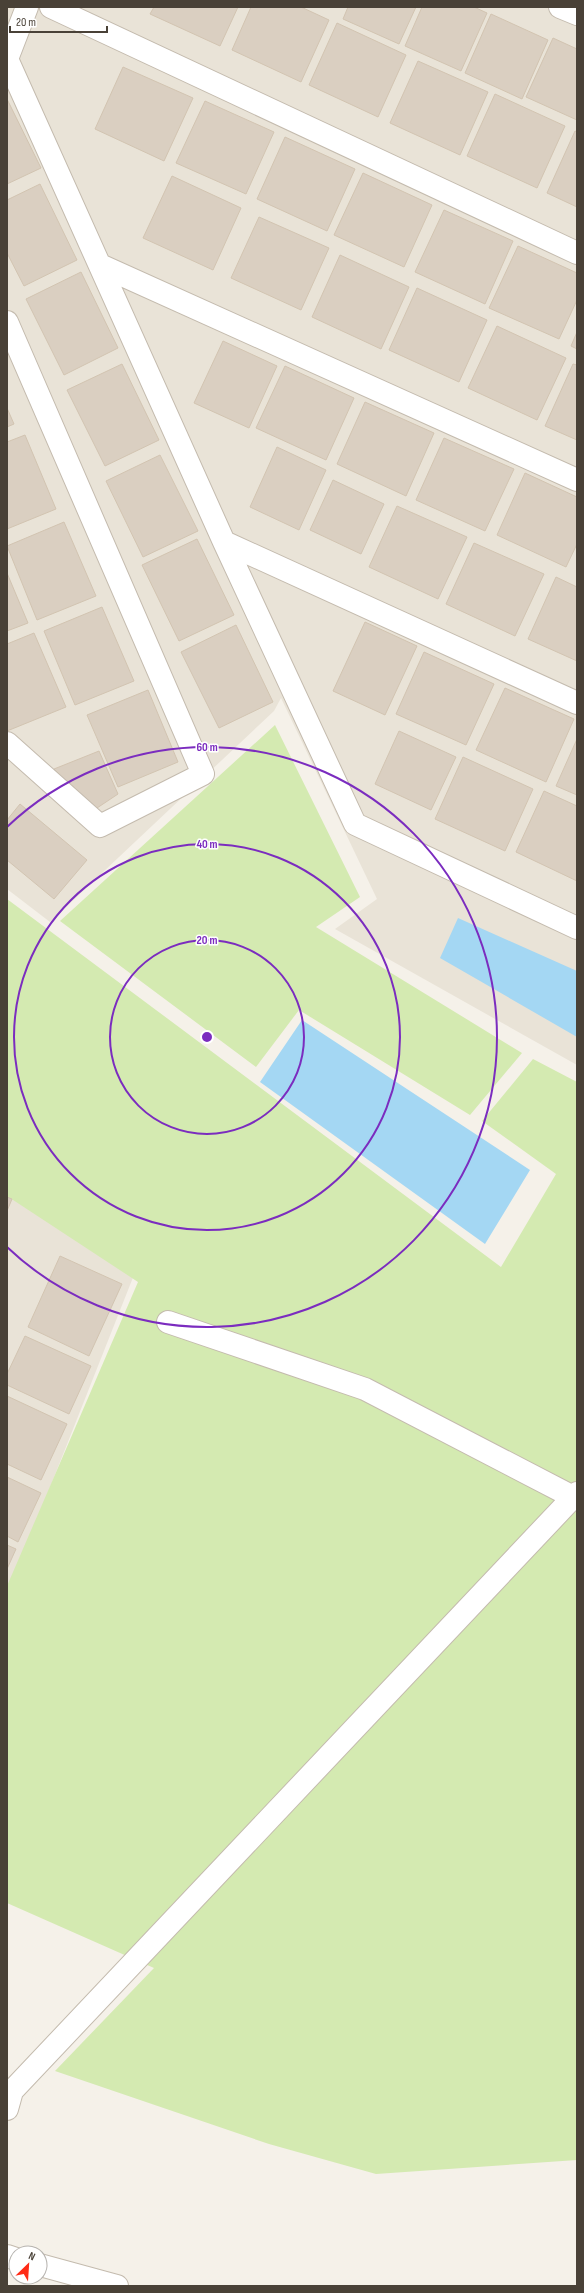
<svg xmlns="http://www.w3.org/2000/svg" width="584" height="2293" viewBox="0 0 584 2293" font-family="'Sofia Sans Condensed',sans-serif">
  <rect width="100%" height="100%" fill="#f5f1e9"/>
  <path fill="#e9e3d7" d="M7 7H577V1065L335 929 377 899 281 698 274 711 50 922 7 889Z
    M7 1164 149 1237 7 1596Z"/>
  <path fill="#d4eab1" d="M275 725 360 897 316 927 522 1053 470 1115 299 1010 256 1067 60 921Z
    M7 899 501 1267 556 1174 482 1121 533 1059 577 1082V2160L376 2174 269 2144 55 2071 154 1968 7 1903V1586L138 1282 7 1196Z"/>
  <path fill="#a4d7f3" d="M458 918 577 971V1037L440 958Z
    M302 1020 530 1170 485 1244 260 1082Z"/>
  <path fill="#dacfc1" stroke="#d2c4b1" d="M154 7H238L220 46 150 14Z
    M251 7H301L329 20 301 82 232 50Z
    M348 7H416L399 44 343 19Z
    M422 7H474L487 13 461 71 405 46Z
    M491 14 548 40 522 99 465 73Z
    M337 23 406 55 378 117 309 85Z
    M553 38 577 49V120L526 97Z
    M418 61 488 92 460 155 390 123Z
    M123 67 193 98 164 161 95 129Z
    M495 94 565 126 537 188 467 156Z
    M7 99 41 168 7 184Z
    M205 101 274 132 246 194 176 163Z
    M575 131 577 132V207L547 193Z
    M285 137 355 169 327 231 257 199Z
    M363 173 432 205 404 267 334 235Z
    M172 176 241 208 213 270 143 238Z
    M40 184 77 260 24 286 7 253V200Z
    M444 210 513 241 485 304 415 272Z
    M259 217 329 248 301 310 231 278Z
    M518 246 577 273V300L559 339 489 308Z
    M340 255 409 287 381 349 312 317Z
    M81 272 118 348 64 375 26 299Z
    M417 288 487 320 459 382 389 350Z
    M497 326 566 358 537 420 468 388Z
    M577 332V349L571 346Z
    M223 341 277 366 249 428 194 403Z
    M122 364 159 440 105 466 67 390Z
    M573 364 577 365V440L545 426Z
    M285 366 354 398 326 460 256 428Z
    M365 402 434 433 406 496 337 464Z
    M7 408 14 424 7 427Z
    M25 435 56 509 7 529V442Z
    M444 438 514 469 485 531 416 500Z
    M277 447 326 470 299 530 250 507Z
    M160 455 198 531 143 557 106 481Z
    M525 473 577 497V544L566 567 497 535Z
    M333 480 384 504 361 554 310 530Z
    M397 506 467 537 438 599 369 567Z
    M64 522 96 596 37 620 7 546Z
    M197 539 234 615 179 641 142 565Z
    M474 543 544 574 515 636 446 604Z
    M7 573 28 623 7 631Z
    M556 577 577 587V661L528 639Z
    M102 607 134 681 75 705 44 631Z
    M365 622 417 646 385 715 333 691Z
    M236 625 273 702 219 728 181 652Z
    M34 633 66 707 7 731V644Z
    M424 652 494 684 466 745 396 714Z
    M505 688 574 719 546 782 476 750Z
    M148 690 178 762 118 787 87 715Z
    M399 731 456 757 431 810 375 784Z
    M577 739V795L556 786Z
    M99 751 118 794 94 810 54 769Z
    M463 757 533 789 505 851 435 819Z
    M544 791 577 806V881L516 852Z
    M20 804 87 860 54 899 7 860V820Z
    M7 1197 12 1199 7 1211Z
    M60 1256 122 1284 89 1356 28 1327Z
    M25 1336 91 1366 69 1414 7 1385V1374Z
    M7 1396 67 1424 41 1480 7 1464Z
    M7 1477 41 1493 18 1542 7 1536Z
    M7 1545 16 1549 7 1569Z"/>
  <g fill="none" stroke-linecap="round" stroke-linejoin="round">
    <defs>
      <path id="minor" d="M27 7 7 59 224 542 355 824 577 928
        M51 7 577 253
        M560 7 577 14
        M100 265 577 480
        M7 322 203 774 100 826 7 743
        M224 542 577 703
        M168 1322 365 1389 573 1497
        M7 2109 12 2091 577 1493
        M7 2256 16 2259
        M40 2265 117 2286"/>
    </defs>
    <use href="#minor" stroke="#c4bbae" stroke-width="24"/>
    <use href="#minor" stroke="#fff" stroke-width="22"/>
  </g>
  <g fill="none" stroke="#7b2cbf" stroke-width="2">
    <circle cx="207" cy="1037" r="97"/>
    <circle cx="207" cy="1037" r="193"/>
    <path d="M7 827A290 290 0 1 1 7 1247"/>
  </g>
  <circle cx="207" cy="1037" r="6" fill="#7b2cbf" stroke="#fff" stroke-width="2"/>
  <g font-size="12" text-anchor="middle" font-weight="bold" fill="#7b2cbf" stroke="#fff" stroke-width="3" stroke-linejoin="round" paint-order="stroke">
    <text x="207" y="751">60 m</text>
    <text x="207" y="848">40 m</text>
    <text x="207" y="944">20 m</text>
  </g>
  <rect width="584" height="2293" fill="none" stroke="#494137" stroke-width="16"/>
  <g transform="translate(28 2265) rotate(25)"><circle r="19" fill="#ffffff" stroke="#b6b3af"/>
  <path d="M0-3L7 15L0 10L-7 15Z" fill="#ff2c16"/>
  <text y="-6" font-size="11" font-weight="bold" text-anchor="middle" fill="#494137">N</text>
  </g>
  <path d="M10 26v6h97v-6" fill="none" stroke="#494137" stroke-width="2"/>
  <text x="16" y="26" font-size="12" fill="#494137" stroke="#ffffff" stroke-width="3" paint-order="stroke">20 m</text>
</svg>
